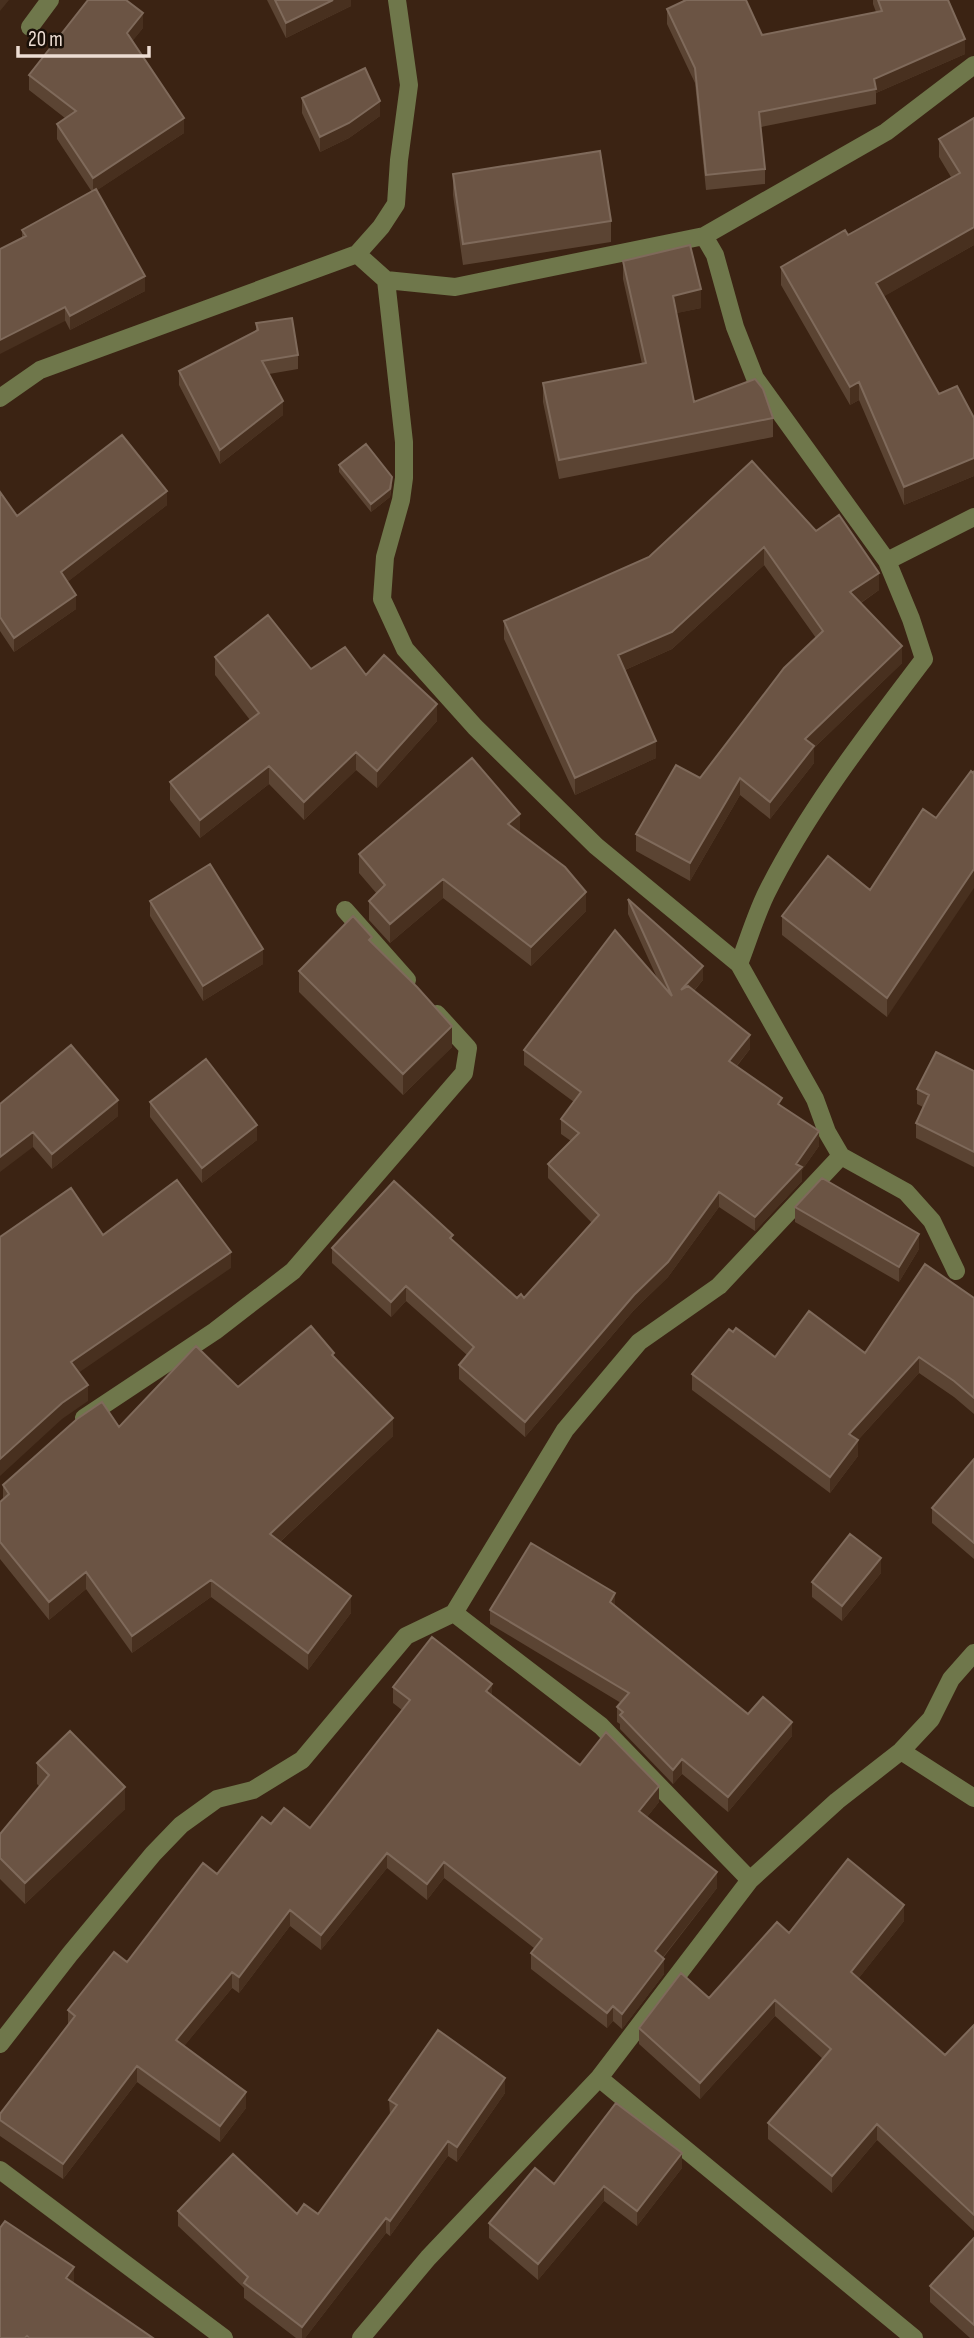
<svg xmlns="http://www.w3.org/2000/svg" width="974" height="2338" viewBox="0 0 974 2338" font-family="'Sofia Sans Condensed',sans-serif">
  <rect width="100%" height="100%" fill="#3b2313"/>
  <g fill="none" stroke-linecap="round" stroke-linejoin="round">
    <path stroke="#6f774b" stroke-width="18" d="M30 27 50 0
      M704 236 715 255 735 327 755 378 887 561 911 619 924 659C868 733 807 811 766 894 755 917 748 941 739 964
      M357 254 386 280 404 442V478L401 500 385 557 382 599 405 649 475 727 596 846 739 964 815 1099 827 1132 841 1156 906 1192 932 1221 956 1271
      M386 280 455 287 704 236 886 132 974 65
      M0 398 40 370 357 254 381 227 396 204 399 160 409 85 397 0
      M887 561 974 517
      M345 910 407 980
      M84 1418 215 1331 293 1271 464 1073 468 1048 437 1014
      M454 1613 601 1726 750 1880
      M901 1751 974 1798
      M0 2044 70 1954 153 1854 181 1825 217 1799 253 1790 302 1760 406 1636 454 1613 565 1430 639 1342 719 1286 841 1156
      M599 2078 914 2338
      M0 2170 224 2338
      M361 2338 428 2258 599 2078 750 1880 837 1801 901 1751 931 1719 951 1679 974 1653"/>
  </g>
  <path fill="#5b4433" d="M267 0H351V6L286 38Z
    M683 0H746L762 35 876 12 873 4V0H948L965 54 876 93V104L761 127 765 169V184L706 190 695 83 667 24V9L684 1Z
    M143 28 132 41 184 133 97 190 145 291 70 330 22 237V230L92 192 57 139V124L65 118 29 90V75Z
    M302 98 380 116 349 138 320 152 302 113Z
    M974 118V245L884 296 939 394 974 418V476L904 505 859 400 850 405 781 285V267L848 235 951 177 939 157V139Z
    M453 174 611 221V242L463 265 453 195Z
    M623 261 701 308 676 313 694 402 773 418V437L559 479 543 402V383L642 364 623 279Z
    M256 323 298 355V369L269 374 283 415 220 464 179 385V371L256 331Z
    M339 465 392 485 390 497 371 512 339 472Z
    M0 492 17 516 167 505 67 582 76 609 14 652 0 631Z
    M816 531 879 590 861 603 902 663 814 748V763L770 819 740 795 690 881 636 851V834L700 778 816 638 764 565 672 649 625 670 656 758 575 795 504 639V621Z
    M215 657 311 669 366 675 437 721 377 788 356 770 304 820 269 784 200 838 170 800V782L250 720 215 675Z
    M973 773 887 1017 782 935V916L870 890 936 818Z
    M520 832 586 911 531 966 443 898 390 943 369 920V901L377 894 359 873V854Z
    M628 899 703 980 694 991 750 1049 737 1066 782 1107 819 1146 802 1170V1181L755 1231 719 1207 668 1277 634 1310 525 1437 459 1379V1365L467 1355 406 1301 391 1317 332 1263V1248L453 1241 517 1298H524L592 1223 548 1178V1164L571 1141 561 1134V1119L574 1102 524 1065V1050L658 980 628 914Z
    M150 901 263 964 203 1001 150 916Z
    M372 943 452 1047 403 1095 299 992V971Z
    M974 1071V1167L916 1138V1123L923 1107 917 1104V1089Z
    M150 1102 257 1140 202 1183 150 1117Z
    M0 1104 118 1116 52 1169 33 1147Z
    M795 1207 919 1249 899 1282 795 1222Z
    M974 1298V1414L954 1397 919 1373 858 1440V1456L830 1493 692 1390V1374L775 1357 865 1353Z
    M334 1357 393 1436 280 1542 351 1613 308 1670 211 1597 132 1653 86 1589 49 1620 0 1559V1502L3 1500V1485L119 1427 238 1387Z
    M974 1459V1559L932 1523V1508Z
    M881 1573 842 1621 812 1597V1582Z
    M615 1607 748 1714 792 1736 728 1812 682 1774 673 1784 620 1729V1724L617 1722V1707L621 1703 490 1624V1610Z
    M393 1687 492 1696 580 1765 659 1802 647 1817 717 1888 663 1958 664 1974 622 2029 613 2021 607 2028 531 1969V1953L534 1948 444 1878 427 1900 387 1868 321 1950 290 1926 239 1993 232 1988 184 2046 246 2108 220 2142 137 2082 63 2179 0 2136V2114L68 2026V2010L127 1962 217 1874 271 1824 310 1828 402 1710 393 1703Z
    M37 1763 125 1809 25 1904 0 1879V1834L40 1787 37 1784Z
    M904 1921 858 1979 945 2055 974 2025V2231L877 2140 832 2193 768 2139V2123L823 2059 775 2016 700 2099 639 2044V2028L709 1998 789 1933Z
    M505 2093 457 2162 448 2156 390 2236 386 2233 305 2338H296L244 2298V2288L178 2226V2211L318 2214 390 2115 389 2100Z
    M682 2168 637 2226 604 2201 538 2280 489 2238V2223L554 2184Z
    M974 2238V2338H970L930 2302V2286Z"/>
  <path fill="#48301f" d="M0 0H9L0 11Z
    M333 0H351V6L286 38V23Z
    M143 13V28L127 48V33Z
    M965 39V54L876 93 874 79Z
    M380 101V116L349 138 320 152V137Z
    M184 118V133L93 193V178Z
    M974 227V245L876 301V283Z
    M145 276V291L70 330V316Z
    M701 289V308L673 314V296Z
    M65 307V321L0 354V340Z
    M859 382V400L850 405V387Z
    M283 401V415L220 464V450Z
    M974 458V476L904 505V487Z
    M392 477 390 497 371 512V504Z
    M167 491V505L61 587V572Z
    M764 547V565L672 649 618 673V655Z
    M879 573V590L850 610V592Z
    M76 595V609L14 652V638Z
    M902 646V663L814 748V763L770 819V802L805 739Z
    M437 704V721L377 788V771Z
    M656 741V758L575 795V778Z
    M356 752V770L304 820V802Z
    M269 766V784L200 838V820Z
    M740 778V795L690 881V863Z
    M520 814V833L508 824Z
    M974 869V888L887 1017V998Z
    M443 879V898L390 943V924Z
    M586 892V911L531 966V947Z
    M263 949V964L203 1001V986Z
    M703 966V980L681 1005V990Z
    M452 1026V1047L403 1095V1074Z
    M750 1035V1049L729 1075V1061Z
    M118 1100V1116L52 1169V1154Z
    M257 1125V1140L202 1183V1168Z
    M819 1131V1146L802 1170V1181L755 1231V1217L796 1164Z
    M33 1132V1147L0 1172V1157Z
    M719 1192V1207L668 1277 634 1310 525 1437V1422Z
    M919 1234V1249L899 1282V1267Z
    M231 1252V1268L71 1378V1362Z
    M406 1286V1301L391 1317V1302Z
    M919 1357V1373L858 1440V1456L830 1493V1477L849 1434Z
    M88 1385V1401L62 1419 0 1476V1459L62 1403Z
    M393 1418V1436L270 1551V1534Z
    M881 1558V1573L842 1621V1606Z
    M86 1572V1589L49 1620V1602Z
    M211 1580V1597L132 1653V1636Z
    M615 1593V1608L610 1602Z
    M351 1596V1613L308 1670V1653Z
    M492 1684V1700L486 1691Z
    M792 1722V1736L728 1812V1797Z
    M682 1759V1774L673 1784V1770Z
    M659 1786V1802L639 1827V1811Z
    M125 1787V1809L25 1904V1883Z
    M387 1853V1868L321 1950V1935Z
    M444 1862V1878L427 1900V1884Z
    M717 1872V1888L655 1967V1951Z
    M904 1905V1921L851 1988V1972Z
    M290 1910V1926L239 1993V1977Z
    M664 1959V1974L622 2029V2014Z
    M232 1972V1988L176 2056V2040Z
    M775 2000V2016L700 2099V2083Z
    M613 2006V2021L607 2028V2013Z
    M137 2066V2082L63 2179V2164Z
    M505 2078V2093L457 2162V2147Z
    M246 2092V2108L220 2142V2126Z
    M877 2124V2140L832 2193V2176Z
    M448 2141V2156L390 2236V2221Z
    M682 2153V2168L637 2226V2211Z
    M604 2186V2201L538 2280V2264Z
    M386 2218V2233L305 2338H302V2327Z
    M74 2267V2285L66 2278Z"/>
  <path fill="#6b5444" stroke="#7f6a5b" stroke-width="2" d="M88 0H126L143 13 127 33 184 118 93 178 57 124 76 111 29 75Z
    M275 0H333L286 23Z
    M686 0H746L762 35 882 11 878 0H948L965 39 874 79 876 89 759 112 765 169 706 175 695 68 667 9Z
    M365 68 380 101 349 123 320 137 302 98Z
    M974 118V227L876 283 939 394 957 386 974 418V458L904 487 859 382 850 387 781 267 845 230 848 235 960 173 939 139Z
    M600 151 611 221 463 244 453 174Z
    M96 189 145 276 70 316 65 307 0 340V249L26 236 22 230Z
    M690 245 701 289 673 296 694 402 755 379 763 389 773 418 559 460 543 383 646 363 623 261Z
    M292 318 298 355 262 361 283 401 220 450 179 371 258 330 256 323Z
    M122 435 167 491 61 572 76 595 14 638 0 617V492L17 516Z
    M366 444 392 477 390 489 371 504 339 465Z
    M752 461 816 531 839 515 879 573 850 592 902 646 805 739 814 746 770 802 740 778 690 863 636 834 676 765 700 778 784 668 823 631 764 547 672 632 618 655 656 741 575 778 504 621 649 557Z
    M268 615 311 669 345 647 366 675 384 655 437 704 377 771 356 752 304 802 269 766 200 820 170 782 259 713 215 657Z
    M472 758 520 814 508 824 565 867 586 892 531 947 443 879 390 924 369 901 385 885 359 854Z
    M971 771 973 773 974 771V869L887 998 782 916 828 856 870 890 923 809 936 818Z
    M210 864 263 949 203 986 150 901Z
    M628 899 703 966 681 990 688 986 750 1035 729 1061 782 1098 778 1104 819 1131 796 1164 802 1167 755 1217 719 1192 668 1262 634 1295 525 1422 459 1365 474 1347 406 1286 391 1302 332 1248 394 1181 453 1235 450 1238 517 1298 521 1294 524 1298 599 1215 548 1164 579 1133 561 1119 581 1092 524 1050 615 930 672 996Z
    M353 916 372 937 369 940 417 987 452 1026 403 1074 299 971Z
    M71 1045 118 1100 52 1154 33 1132 0 1157V1104Z
    M936 1052 974 1071V1152L916 1123 929 1095 917 1089Z
    M206 1059 257 1125 202 1168 150 1102Z
    M822 1178 919 1234 899 1267 795 1207Z
    M177 1180 231 1252 71 1362 88 1385 62 1403 0 1459V1237L71 1188 103 1235Z
    M925 1264 974 1298V1398L954 1381 919 1357 849 1434 858 1440 830 1477 692 1374 729 1329 733 1332 736 1328 775 1357 809 1311 865 1353Z
    M311 1326 334 1353 332 1355 393 1418 270 1534 351 1596 308 1653 211 1580 132 1636 86 1572 49 1602 0 1542V1502L9 1494 3 1485 77 1419 102 1402 119 1427 196 1346 238 1387Z
    M974 1459V1543L932 1508Z
    M850 1534 881 1558 842 1606 812 1582Z
    M531 1543 615 1593 610 1602 748 1714 763 1697 792 1722 728 1797 682 1759 673 1770 620 1715 623 1712 617 1707 629 1693 490 1610Z
    M432 1637 492 1684 486 1691 580 1765 606 1732 659 1786 639 1811 717 1872 655 1951 664 1959 622 2014 613 2006 607 2013 531 1953 542 1939 444 1862 427 1884 387 1853 321 1935 290 1910 239 1977 232 1972 176 2040 246 2092 220 2126 137 2066 63 2164 0 2120V2114L75 2016 68 2010 114 1952 127 1962 203 1863 217 1874 262 1817 271 1824 284 1808 310 1828 410 1700 393 1687Z
    M70 1731 125 1787 25 1883 0 1858V1834L49 1775 37 1763Z
    M848 1859 904 1905 851 1972 945 2055 974 2025V2215L877 2124 832 2176 768 2123 831 2049 775 2000 700 2083 639 2028 681 1973 709 1998 777 1922 789 1933Z
    M438 2030 505 2078 457 2147 448 2141 390 2221 386 2218 302 2327 244 2283 248 2277 178 2211 233 2154 297 2214 304 2204 318 2214 397 2105 389 2100Z
    M616 2103 682 2153 637 2211 604 2186 538 2264 489 2223 535 2168 554 2184Z
    M5 2221 74 2267 66 2278 153 2338H29L27 2336 25 2338H0V2228Z
    M974 2238V2325L930 2286Z"/>
  <path d="M18 46v10h131v-10" fill="none" stroke="#edddd3" stroke-width="3.5"/>
  <text x="28" y="46" font-size="21" fill="#edddd3" stroke="#1a1008" stroke-width="5" paint-order="stroke">20 m</text>
</svg>
